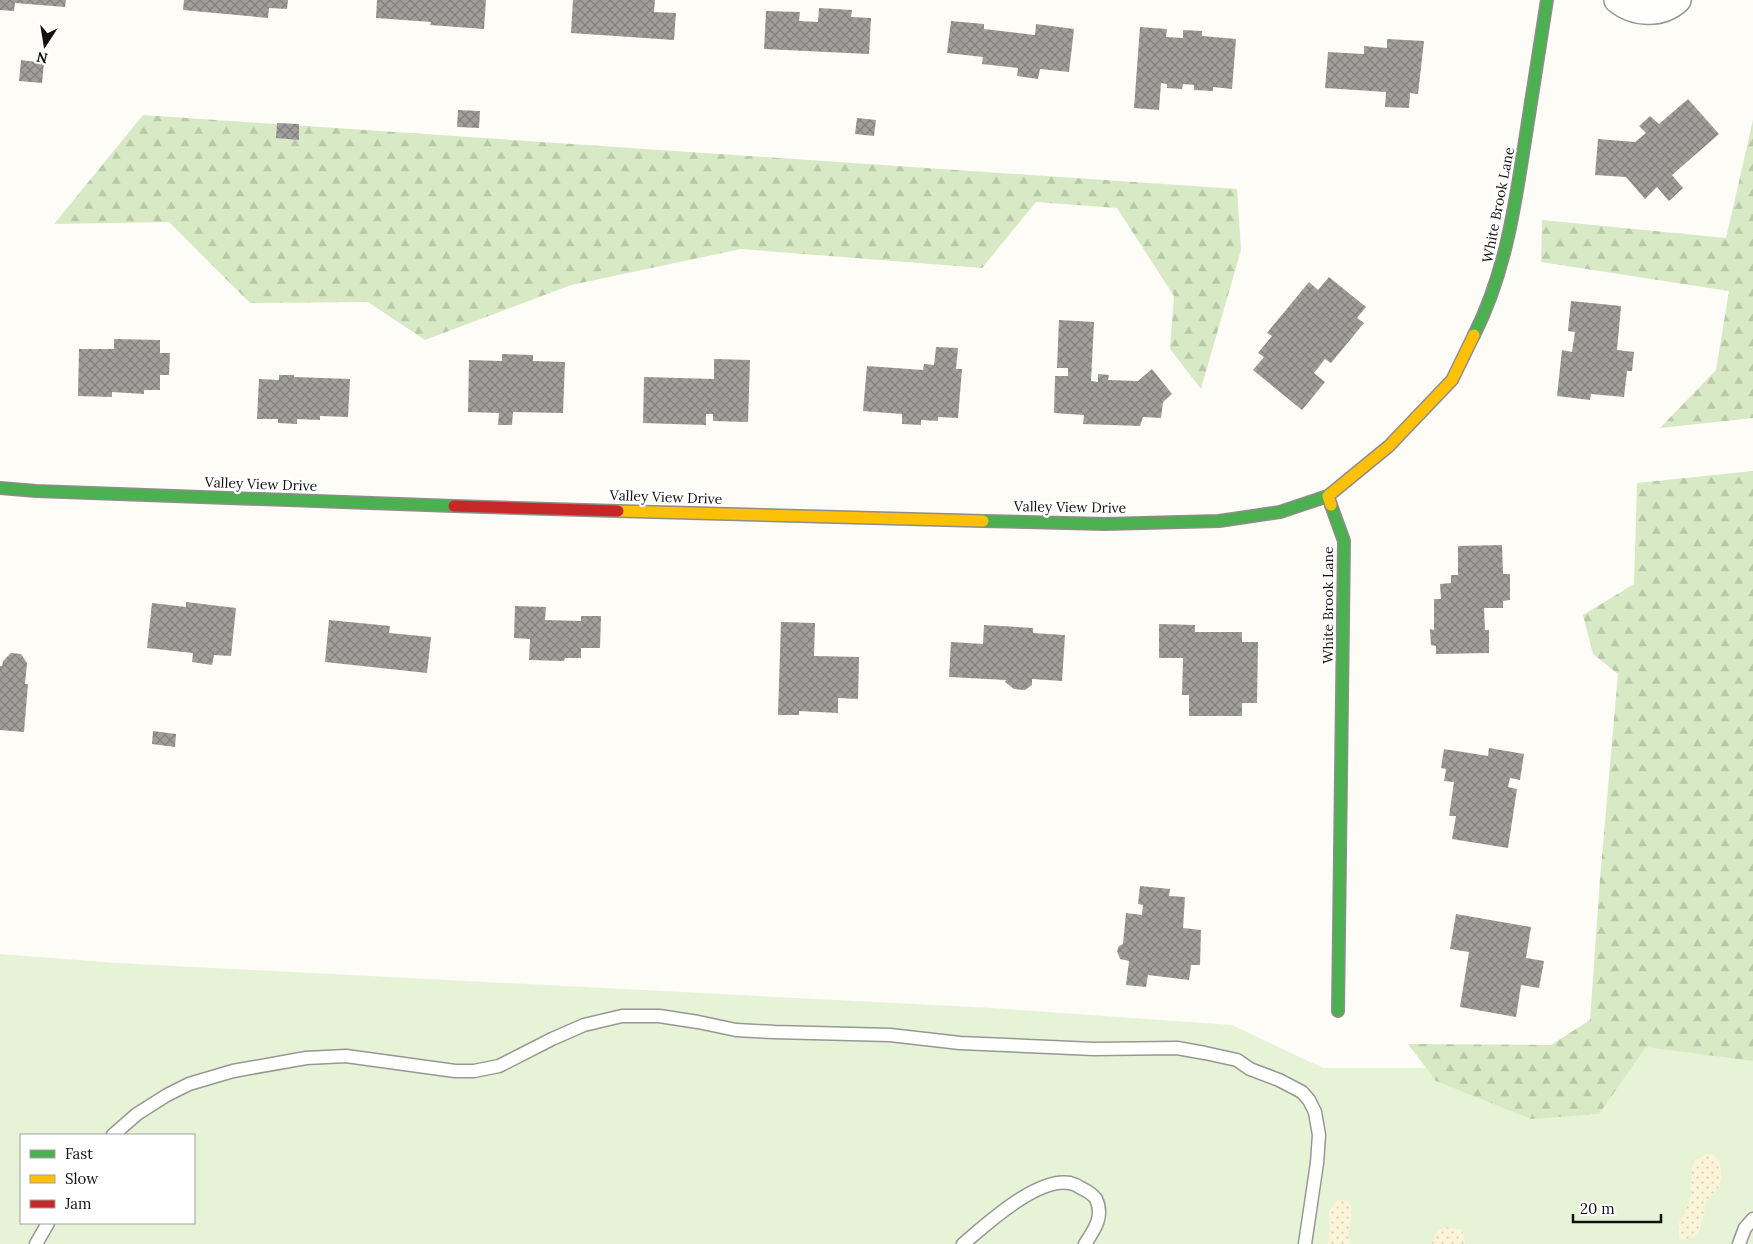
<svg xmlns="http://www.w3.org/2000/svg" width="1753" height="1244" viewBox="0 0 1753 1244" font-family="Lora,serif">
  <defs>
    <pattern id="forest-firs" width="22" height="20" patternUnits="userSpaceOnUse" patternTransform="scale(1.25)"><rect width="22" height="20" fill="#d8eac5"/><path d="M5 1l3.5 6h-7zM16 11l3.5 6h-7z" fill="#b8c8a8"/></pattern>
    <pattern id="sand-dots" width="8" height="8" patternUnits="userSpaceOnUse" patternTransform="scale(1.25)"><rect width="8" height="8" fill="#fcf4d9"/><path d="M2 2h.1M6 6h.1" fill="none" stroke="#d7d0b9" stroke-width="1.8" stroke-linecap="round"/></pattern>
    <pattern id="building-cross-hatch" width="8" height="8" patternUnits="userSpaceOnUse" patternTransform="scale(1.25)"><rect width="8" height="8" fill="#a19f9c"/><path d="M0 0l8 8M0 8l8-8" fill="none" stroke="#82807e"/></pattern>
  </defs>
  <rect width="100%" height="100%" fill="#fdfcf7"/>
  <path fill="#e7f3d7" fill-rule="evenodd" d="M0 954 117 963 992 1008 1232 1025 1323 1068H1520L1645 1036 1753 1048V1244H0ZM21 1135H194V1223H21Z"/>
  <path fill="url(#forest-firs)" d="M143 115 1237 189 1241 250 1201 389 1170 349 1174 296 1117 208 1036 202 982 268 741 249 571 285 425 340 368 302 250 303 169 222 54 224Z
    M1753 120V418L1660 428 1716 370 1729 291 1541 262 1542 220 1726 238Z
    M1753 471V1061L1646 1047 1599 1114 1531 1119 1436 1081 1408 1044 1551 1045 1590 1020 1600 879 1618 674 1593 654 1583 615 1634 584 1637 483Z"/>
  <path fill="url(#sand-dots)" d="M1707 1154 1714 1155C1722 1162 1724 1178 1718 1188 1715 1193 1708 1197 1706 1203 1702 1217 1703 1244 1679 1239L1678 1225 1686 1211 1691 1194 1692 1170 1694 1160Z
    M1343 1200 1349 1202C1358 1216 1344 1227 1350 1244H1328L1330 1231 1329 1211 1337 1201Z
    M1444 1227 1460 1229 1464 1235 1465 1244H1430L1437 1232Z"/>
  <path fill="url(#building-cross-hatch)" d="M0 0H66L65 7 15 3 14 11 0 10Z
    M184 0H288L287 9 269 8 268 18 183 10Z
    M377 0H486L484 29 430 25 431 22 376 18Z
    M573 0H655L654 12 676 13 674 40 571 33Z
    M819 8 852 10 851 17 871 18 869 54 764 49 766 11 800 12 799 21 818 22Z
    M951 21 984 24V29L1035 35 1036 24 1074 29 1069 72 1040 69 1038 79 1017 76 1018 68 982 64 983 57 947 53Z
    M1140 27 1167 29 1166 37 1183 38V30L1202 31V36L1236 39 1232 89 1213 87V91L1194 90V85L1183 84 1182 89 1167 88V84L1161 83 1159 110 1134 108Z
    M1387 39 1424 41 1418 94 1410 93 1409 108 1385 107 1386 92 1325 88 1328 52 1364 54V46L1387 48Z
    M21 60 44 63 42 83 19 81Z
    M1688 99 1719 134 1672 175 1683 188 1669 201 1657 187 1645 199 1626 177 1595 175 1598 139 1635 142 1646 133 1639 126 1650 116 1659 124Z
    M458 110 480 111 479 128 457 127Z
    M857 118 876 120 874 136 855 134Z
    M277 123 299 124V140L276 138Z
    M1329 277 1366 307 1357 318 1364 323 1331 363 1325 359 1314 373 1325 382 1302 410 1253 370 1264 357 1258 353 1272 336 1267 333 1309 282 1318 290Z
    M1571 301 1621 306 1617 350 1634 352 1632 371H1627L1624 397 1591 394 1590 400 1557 396 1562 350 1572 352 1575 332 1568 331Z
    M1059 320 1094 322 1091 381 1098 382V374L1109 375 1108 380 1138 381 1152 369 1172 394 1163 402 1161 418 1143 417 1140 426 1083 424 1084 415 1054 413 1055 376H1068V368H1057Z
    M114 339 160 340V353H170L169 375H160V390H144V394L112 392V397L78 396 79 349H114Z
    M936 347 958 348 956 369H962L958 418 938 417V421L921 420V425L902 424V414L863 411 867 366 923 370 924 364 934 365Z
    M502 354 533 355V361L565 362 563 413 513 412 512 425H498L499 413 468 412 469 360 502 361Z
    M714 359 750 360 748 422 713 421V414H706V425L643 423 644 377 714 379Z
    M279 375H294V377L350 379 348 417 320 416V420L297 419V424L278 423V419H257L259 379 279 380Z
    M1502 545 1503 574H1510V600L1503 601V608H1484L1485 630H1489V653L1436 654V646L1431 645 1430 629 1434 630V599H1441L1440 584 1451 583V575H1458V546Z
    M186 602 236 608 231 656 214 655 212 665 192 662 193 653 147 648 152 603 186 607Z
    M515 606 546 607 545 620 581 621V616H601L600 648H581V658H565L564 661 529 660 530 639 514 638Z
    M329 620 390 626 389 633 431 637 427 673 325 662Z
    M781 622 815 623 814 656 859 657 858 699 838 698V713L799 711V715H778Z
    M1159 624 1195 625V632H1242V642H1258L1257 703H1242V716H1189V695H1182L1183 658H1159Z
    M984 625 1033 628V633L1065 635 1062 681 1032 679V685L1025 690 1014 689 1005 682 1006 680 949 677 951 642 983 644Z
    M11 653 21 654 27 663 25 684H28L24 732 0 730V666H2L3 661Z
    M153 731 176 734 175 747 152 744Z
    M1489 748 1524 754 1520 780 1510 778 1508 787 1517 789 1508 848 1452 839 1456 816H1449L1454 782 1444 781 1446 769 1441 768 1444 749 1488 756Z
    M1140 886 1170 889 1169 896 1185 897 1183 928 1201 930 1200 965H1191L1189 980 1148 975 1146 987 1126 985 1129 961 1120 959 1117 951 1119 946 1123 944 1126 913 1142 915 1143 905 1138 904Z
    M1456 914 1531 927 1526 958 1544 961 1539 988 1521 985 1516 1017 1460 1007 1469 952 1450 949Z"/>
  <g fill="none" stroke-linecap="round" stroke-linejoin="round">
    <defs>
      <path id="lane" d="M113 1135 137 1114 167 1095 189 1084 233 1071 306 1058 346 1056 455 1071H474L499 1066 552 1039 584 1025 622 1016H659L698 1022 736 1030 774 1032 890 1035 960 1043 1094 1049 1177 1048 1205 1053 1237 1060 1250 1069 1279 1080 1302 1092 1309 1100 1315 1112 1319 1135 1317 1163 1305 1244
        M36 1244 48 1223
        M963 1244C987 1224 1037 1177 1070 1183 1074 1184 1078 1186 1081 1188 1087 1191 1092 1193 1096 1199 1104 1216 1095 1229 1085 1244
        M1739 1244 1745 1228 1753 1219"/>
      <path id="street" d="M1617 0C1634 14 1661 16 1678 0"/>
      <path id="fast" d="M1474 335C1504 276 1514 212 1524 147 1532 98 1539 49 1547 0
        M0 488 36 491 454 506
        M1331 505 1344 541 1338 1011
        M983 521 1105 524 1219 521 1280 512 1328 496"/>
      <path id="slow" d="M1331 505 1328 496 1389 446 1452 380 1474 335
        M618 511 983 521"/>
      <path id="jam" d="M454 506 618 511"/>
    </defs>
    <use href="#lane" stroke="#979795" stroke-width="15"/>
    <use href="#street" stroke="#979795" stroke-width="28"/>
    <use href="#fast" stroke="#8e8d8b" stroke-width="14"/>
    <use href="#slow" stroke="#8e8d8b" stroke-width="14"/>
    <use href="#jam" stroke="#8e8d8b" stroke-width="14"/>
    <use href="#lane" stroke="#fffffe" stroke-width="12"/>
    <use href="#street" stroke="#fffffe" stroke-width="25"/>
    <use href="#fast" stroke="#4caf50" stroke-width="11"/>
    <use href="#slow" stroke="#ffc107" stroke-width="11"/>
    <use href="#jam" stroke="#c62828" stroke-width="11"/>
  </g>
  <g text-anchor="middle" stroke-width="5" stroke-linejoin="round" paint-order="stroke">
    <g font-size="14" fill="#111" stroke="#fff">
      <text transform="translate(1498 205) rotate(-79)" y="5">White Brook Lane</text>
      <text transform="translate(261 484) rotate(2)" y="5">Valley View Drive</text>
      <text transform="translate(666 497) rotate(2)" y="5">Valley View Drive</text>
      <text transform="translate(1070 507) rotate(1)" y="5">Valley View Drive</text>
      <text transform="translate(1328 605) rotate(-90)" y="5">White Brook Lane</text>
    </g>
  </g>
  <rect x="20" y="1134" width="175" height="90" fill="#ffffff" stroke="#a0a0a0"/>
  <rect x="30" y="1150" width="25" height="8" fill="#4caf50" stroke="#a0a0a0"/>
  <text x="65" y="1159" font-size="15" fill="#111111">Fast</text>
  <rect x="30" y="1175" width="25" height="8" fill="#ffc107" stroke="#a0a0a0"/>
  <text x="65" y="1184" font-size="15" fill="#111111">Slow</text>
  <rect x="30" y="1200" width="25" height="8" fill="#c62828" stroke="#a0a0a0"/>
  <text x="65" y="1209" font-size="15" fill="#111111">Jam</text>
  <g transform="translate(45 45) rotate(192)" stroke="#ffffff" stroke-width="4" paint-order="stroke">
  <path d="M0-4L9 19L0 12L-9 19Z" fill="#111111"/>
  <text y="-8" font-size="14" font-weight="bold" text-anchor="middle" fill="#111111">N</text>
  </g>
  <path d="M1573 1214v8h88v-8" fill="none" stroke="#111111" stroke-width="2.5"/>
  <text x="1580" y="1214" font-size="15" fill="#111111" stroke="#ffffff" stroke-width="4" paint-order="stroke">20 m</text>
</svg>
